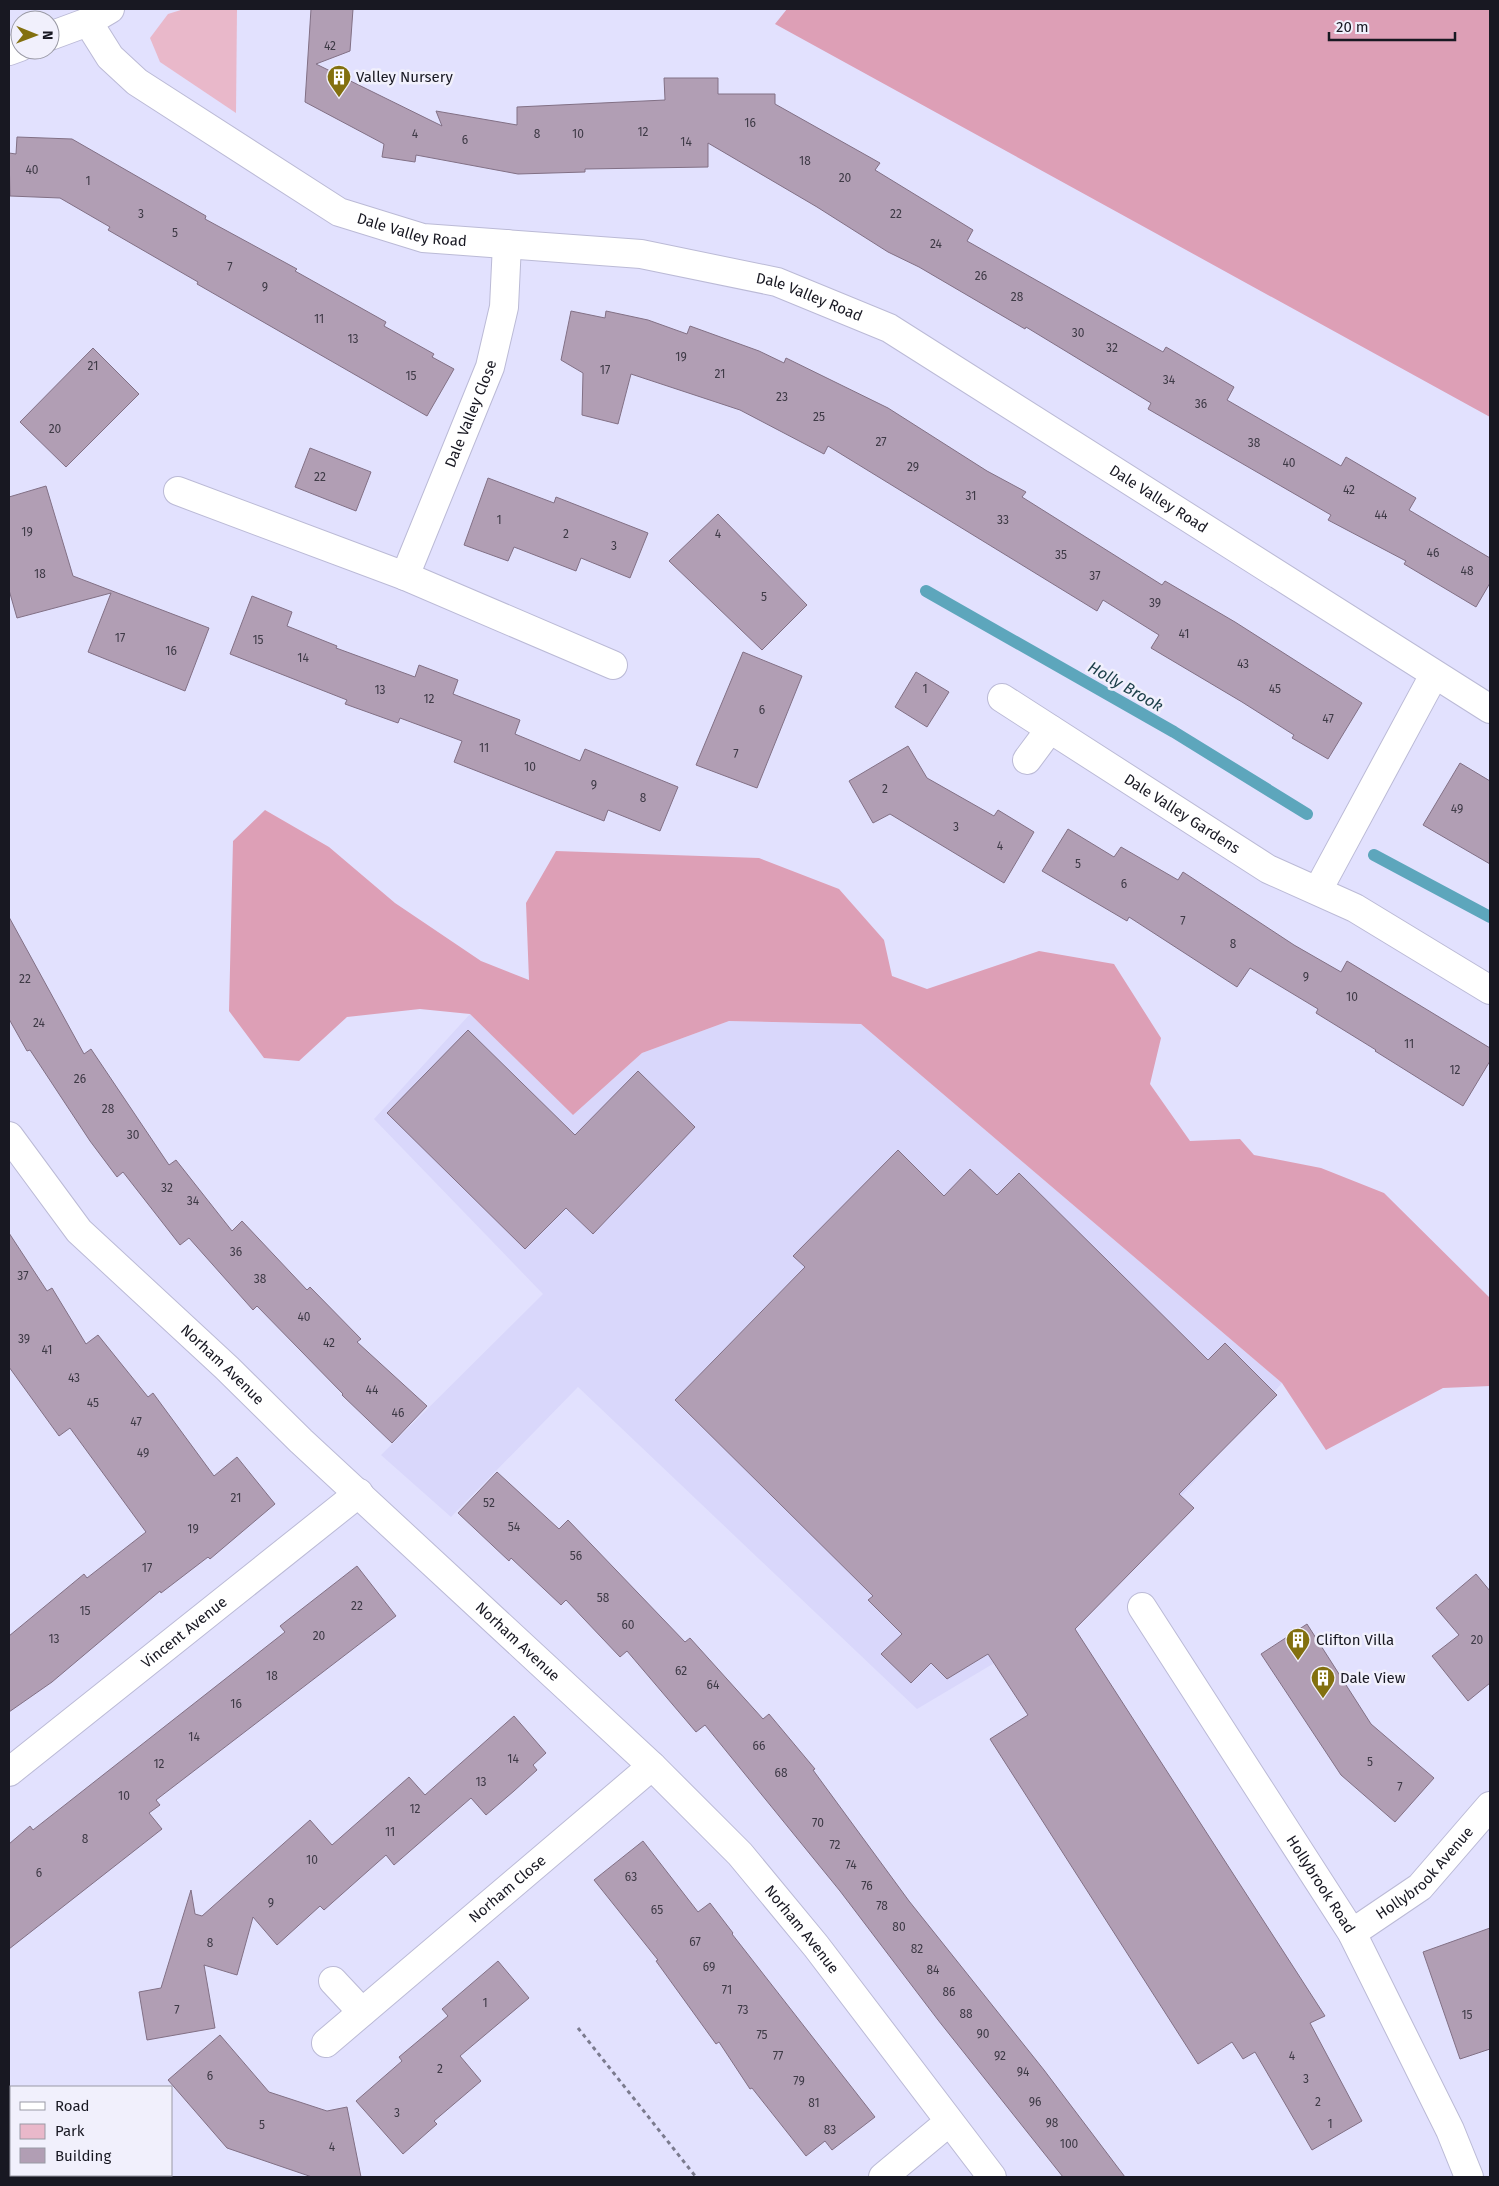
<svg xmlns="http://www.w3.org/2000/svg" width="1499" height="2186" viewBox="0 0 1499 2186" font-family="'Fira Sans',sans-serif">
  <rect width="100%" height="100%" fill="#e2e1fe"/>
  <path fill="#d9d7fb" d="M470 1014 573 1115 642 1053 729 1021 861 1024 1282 1383 1075 1615 917 1709 578 1387 451 1517 381 1455 543 1294 374 1119Z"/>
  <path fill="#e9b8ca" d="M184 9H237L236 113 160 62 150 38 168 14Z"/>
  <path fill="#dd9fb6" d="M787 9H1490V417L775 24Z
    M265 810 329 847 395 903 481 961 529 980 526 903 556 851 759 858 839 889 884 940 892 976 927 989 1039 951 1114 964 1161 1038 1150 1084 1190 1141 1240 1139 1254 1155 1321 1168 1384 1193 1490 1298V1386L1443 1388 1326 1450 1282 1383 861 1024 729 1021 642 1053 573 1115 470 1014 420 1009 347 1017 299 1061 264 1058 229 1011 233 841Z"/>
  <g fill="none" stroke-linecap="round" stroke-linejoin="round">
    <path stroke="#5da6bc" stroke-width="12" d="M926 591 1174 732 1307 814
      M1374 855 1490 917"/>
  </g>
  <path fill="#b19eb4" stroke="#827085" d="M311 9H353L350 51 316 64 442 126 436 111 517 125V107L665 100 664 78H718V94H775V104L880 163 875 170 973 230 967 241 1163 352 1166 347 1234 387 1227 400 1341 466 1346 457 1416 498 1409 510 1490 558V583L1476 607 1404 564 1406 561 1328 520 1331 515 1148 409 1151 403 1026 327 1025 329 919 267 888 252 817 207 708 143V167L585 169V172L518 174 416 155 415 162 382 157 384 144 305 102Z
    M17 137 72 139 206 216 205 219 297 269 295 271 386 322 384 326 434 354 432 357 454 369 427 416 197 284 198 282 108 230 110 227 60 198 10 196 9 153 16 154Z
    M571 311 605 318 606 311 648 320 687 334 690 326 759 351 784 363 786 358 888 408 987 471 1026 492 1022 497 1162 585 1165 581 1235 622 1362 703 1328 759 1292 738 1294 735 1242 702 1151 648 1159 635 1103 600 1097 611 828 446 824 454 740 410 631 374 618 424 582 415 583 373 561 360Z
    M93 348 139 394 66 467 20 422Z
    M310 448 371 472 356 511 295 487Z
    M488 478 554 503 556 497 648 533 630 578 581 558 576 571 514 547 508 561 464 545Z
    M46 486 73 576 209 628 185 691 88 652 111 593 17 618 9 590V497Z
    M718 514 807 605 762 650 669 561Z
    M252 596 292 612 287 626 337 646 336 648 415 677 419 665 458 680 453 694 520 720 515 734 580 761 585 749 678 787 660 831 608 810 604 821 454 762 462 741 400 718 398 723 345 704 347 700 230 654Z
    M743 652 802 676 757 788 696 765Z
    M916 672 949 692 927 727 895 707Z
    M908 746 927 778 994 816 998 810 1034 832 1004 883 890 814 873 823 849 781Z
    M1460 763 1490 781V864L1423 825Z
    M1068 829 1114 857 1121 847 1178 880 1183 872 1294 945 1341 972 1347 961 1490 1048V1061L1463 1106 1375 1051 1376 1050 1316 1013 1318 1009 1250 968 1237 987 1129 917 1127 921 1042 871Z
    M9 917 84 1054 91 1049 169 1165 176 1160 232 1231 242 1221 307 1290 310 1287 361 1339 357 1342 427 1406 392 1443 342 1395 343 1394 257 1306 253 1310 189 1238 180 1245 123 1172 117 1177 90 1141 30 1050 27 1051 9 1019Z
    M468 1030 575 1135 638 1071 695 1127 593 1234 566 1208 525 1249 387 1113Z
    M898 1150 944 1196 970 1169 997 1195 1019 1173 1208 1360 1225 1343 1277 1395 1179 1494 1194 1508 1075 1629 1325 2016 1310 2023 1362 2121 1312 2150 1255 2052 1243 2059 1232 2042 1198 2064 990 1739 1028 1715 988 1654 947 1679 931 1663 911 1683 881 1654 902 1634 868 1600 873 1596 675 1400 805 1267 793 1256Z
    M9 1233 47 1291 52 1288 86 1344 98 1335 148 1397 153 1393 214 1476 237 1457 275 1504 210 1559 208 1557 161 1593 160 1591 52 1682 9 1712V1636L84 1574 87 1578 146 1532 70 1428 59 1436 9 1367Z
    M497 1472 559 1529 568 1520 685 1642 690 1638 763 1719 769 1714 815 1769 813 1770 909 1901 1044 2070 1125 2177H1063L938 2020 840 1891 705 1725 696 1732 627 1651 620 1657 566 1600 561 1605 511 1558 509 1561 458 1513Z
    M357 1566 396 1616 156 1800 160 1805 149 1813 162 1829 9 1949V1844L30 1826 33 1830 285 1632 280 1626Z
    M1476 1574 1490 1591V1683L1468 1701 1432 1656 1459 1635 1436 1608Z
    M1307 1624 1371 1724 1434 1778 1395 1822 1341 1775 1261 1654Z
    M514 1716 546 1753 533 1765 537 1770 514 1791 486 1815 471 1798 394 1865 386 1855 324 1910 320 1906 277 1945 253 1917 237 1975 204 1965 215 2028 147 2040 139 1992 161 1988 191 1890 195 1914 202 1916 310 1820 332 1845 409 1777 425 1795Z
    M643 1841 698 1912 710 1903 733 1933 732 1934 875 2117 832 2150 825 2141 806 2156 752 2088 750 2089 719 2042 716 2044 656 1961 658 1960 594 1880Z
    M1490 1928V2049L1460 2059 1423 1952Z
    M498 1961 529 1998 460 2056 481 2081 434 2121 437 2124 403 2154 356 2101 402 2061 399 2057 448 2016 442 2009Z
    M220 2035 269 2092 327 2111 347 2107 361 2177H312L227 2148 168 2080Z"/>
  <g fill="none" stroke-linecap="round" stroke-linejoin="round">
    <defs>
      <g id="minor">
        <path id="s1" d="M88 22 110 57 137 82 339 212 423 238 641 254 777 282 889 328 1490 709"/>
        <path d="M50 36 88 22 110 9"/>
        <path d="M9 51 20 47"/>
        <path d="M178 491 405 576 613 665"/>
        <path id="s2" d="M405 576 490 367 504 307 507 244"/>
        <path id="s3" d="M1002 698 1268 869 1355 908 1490 990"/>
        <path d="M1027 760 1050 729"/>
        <path d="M1318 890 1434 675"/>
        <path id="s4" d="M9 1136 79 1231 227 1368 301 1441 652 1766 740 1854 816 1946 992 2177"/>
        <path id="s5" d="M1142 1607 1352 1933 1450 2130 1469 2177"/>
        <path id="s6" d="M9 1772 359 1493"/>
        <path id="s7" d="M1352 1933 1420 1887 1490 1806"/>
        <path d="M333 1981 362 2012"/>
        <path id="s8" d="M326 2043 652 1766"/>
        <path d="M883 2177 949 2122"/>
      </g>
    </defs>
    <use href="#minor" stroke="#bbbad6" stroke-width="30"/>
    <path stroke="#7b7b8e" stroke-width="3" stroke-dasharray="4 4" stroke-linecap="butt" d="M578 2028 696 2177"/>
    <use href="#minor" stroke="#fff" stroke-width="28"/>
  </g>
  <defs>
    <symbol id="building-pin" viewBox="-11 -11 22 30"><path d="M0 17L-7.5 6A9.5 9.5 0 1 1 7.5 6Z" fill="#83700f" stroke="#f1f0fc"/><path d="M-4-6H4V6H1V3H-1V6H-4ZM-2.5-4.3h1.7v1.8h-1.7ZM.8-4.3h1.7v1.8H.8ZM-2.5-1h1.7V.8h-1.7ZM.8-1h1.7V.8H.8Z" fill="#fff"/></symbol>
  </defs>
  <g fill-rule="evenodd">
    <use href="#building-pin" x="325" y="63" width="28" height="38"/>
    <use href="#building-pin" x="1284" y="1626" width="28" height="38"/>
    <use href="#building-pin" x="1309" y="1664" width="28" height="38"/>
  </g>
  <g text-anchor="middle" stroke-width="5" stroke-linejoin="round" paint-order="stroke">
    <g font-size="12" fill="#3e3a46">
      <text x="330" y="50">42</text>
      <text x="750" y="127">16</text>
      <text x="643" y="136">12</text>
      <text x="415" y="138">4</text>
      <text x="537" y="138">8</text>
      <text x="578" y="138">10</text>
      <text x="465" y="144">6</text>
      <text x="686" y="146">14</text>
      <text x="805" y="165">18</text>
      <text x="32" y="174">40</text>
      <text x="845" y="182">20</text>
      <text x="88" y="185">1</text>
      <text x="141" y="218">3</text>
      <text x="896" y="218">22</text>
      <text x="175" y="237">5</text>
      <text x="936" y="248">24</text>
      <text x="230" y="271">7</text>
      <text x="981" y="280">26</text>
      <text x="265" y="291">9</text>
      <text x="1017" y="301">28</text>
      <text x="319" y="323">11</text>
      <text x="1078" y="337">30</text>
      <text x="353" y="343">13</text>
      <text x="1112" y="352">32</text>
      <text x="681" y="361">19</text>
      <text x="93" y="370">21</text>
      <text x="605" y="374">17</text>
      <text x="720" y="378">21</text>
      <text x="411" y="380">15</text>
      <text x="1169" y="384">34</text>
      <text x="782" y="401">23</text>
      <text x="1201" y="408">36</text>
      <text x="819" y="421">25</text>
      <text x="55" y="433">20</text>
      <text x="881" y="446">27</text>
      <text x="1254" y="447">38</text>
      <text x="1289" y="467">40</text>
      <text x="913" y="471">29</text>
      <text x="320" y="481">22</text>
      <text x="1349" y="494">42</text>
      <text x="971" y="500">31</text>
      <text x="1381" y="519">44</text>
      <text x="499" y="524">1</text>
      <text x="1003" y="524">33</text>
      <text x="27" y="536">19</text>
      <text x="566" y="538">2</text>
      <text x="718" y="538">4</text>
      <text x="614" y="550">3</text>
      <text x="1433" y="557">46</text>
      <text x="1061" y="559">35</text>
      <text x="1467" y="575">48</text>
      <text x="40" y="578">18</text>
      <text x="1095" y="580">37</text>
      <text x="764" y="601">5</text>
      <text x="1155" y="607">39</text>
      <text x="1184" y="638">41</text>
      <text x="120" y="642">17</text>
      <text x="258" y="644">15</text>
      <text x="171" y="655">16</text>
      <text x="303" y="662">14</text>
      <text x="1243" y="668">43</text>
      <text x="925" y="693">1</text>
      <text x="1275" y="693">45</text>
      <text x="380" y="694">13</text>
      <text x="429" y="703">12</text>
      <text x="762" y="714">6</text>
      <text x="1328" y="723">47</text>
      <text x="484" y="752">11</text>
      <text x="736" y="758">7</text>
      <text x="530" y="771">10</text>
      <text x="594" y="789">9</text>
      <text x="885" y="793">2</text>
      <text x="643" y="802">8</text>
      <text x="1457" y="813">49</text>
      <text x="956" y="831">3</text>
      <text x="1000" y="850">4</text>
      <text x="1078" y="868">5</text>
      <text x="1124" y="888">6</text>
      <text x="1183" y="925">7</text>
      <text x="1233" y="948">8</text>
      <text x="1306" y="981">9</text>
      <text x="25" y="983">22</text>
      <text x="1352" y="1001">10</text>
      <text x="39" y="1027">24</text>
      <text x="1409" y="1048">11</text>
      <text x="1455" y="1074">12</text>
      <text x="80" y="1083">26</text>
      <text x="108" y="1113">28</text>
      <text x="133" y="1139">30</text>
      <text x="167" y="1192">32</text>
      <text x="193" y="1205">34</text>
      <text x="236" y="1256">36</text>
      <text x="23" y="1280">37</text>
      <text x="260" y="1283">38</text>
      <text x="304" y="1321">40</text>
      <text x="24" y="1343">39</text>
      <text x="329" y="1347">42</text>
      <text x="47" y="1354">41</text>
      <text x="74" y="1382">43</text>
      <text x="372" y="1394">44</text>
      <text x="93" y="1407">45</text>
      <text x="398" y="1417">46</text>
      <text x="136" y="1426">47</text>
      <text x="143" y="1457">49</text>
      <text x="236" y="1502">21</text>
      <text x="489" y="1507">52</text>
      <text x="514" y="1531">54</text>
      <text x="193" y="1533">19</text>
      <text x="576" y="1560">56</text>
      <text x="147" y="1572">17</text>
      <text x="603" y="1602">58</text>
      <text x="357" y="1610">22</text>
      <text x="85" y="1615">15</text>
      <text x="628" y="1629">60</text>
      <text x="319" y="1640">20</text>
      <text x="54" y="1643">13</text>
      <text x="1477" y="1644">20</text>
      <text x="681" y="1675">62</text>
      <text x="272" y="1680">18</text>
      <text x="713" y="1689">64</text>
      <text x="236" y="1708">16</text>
      <text x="194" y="1741">14</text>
      <text x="759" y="1750">66</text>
      <text x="513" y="1763">14</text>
      <text x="1370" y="1766">5</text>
      <text x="159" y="1768">12</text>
      <text x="781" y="1777">68</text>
      <text x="481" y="1786">13</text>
      <text x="1400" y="1791">7</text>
      <text x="124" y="1800">10</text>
      <text x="415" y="1813">12</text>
      <text x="818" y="1827">70</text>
      <text x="390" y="1836">11</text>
      <text x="85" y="1843">8</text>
      <text x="835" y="1849">72</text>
      <text x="312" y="1864">10</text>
      <text x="851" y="1869">74</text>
      <text x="39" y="1877">6</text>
      <text x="631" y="1881">63</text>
      <text x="867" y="1890">76</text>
      <text x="271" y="1907">9</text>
      <text x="882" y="1910">78</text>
      <text x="657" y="1914">65</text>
      <text x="899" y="1931">80</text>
      <text x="695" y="1946">67</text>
      <text x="210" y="1947">8</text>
      <text x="917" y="1953">82</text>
      <text x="709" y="1971">69</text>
      <text x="933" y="1974">84</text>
      <text x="727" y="1994">71</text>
      <text x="949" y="1996">86</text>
      <text x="485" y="2007">1</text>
      <text x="177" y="2014">7</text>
      <text x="743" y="2014">73</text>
      <text x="966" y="2018">88</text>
      <text x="1467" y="2019">15</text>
      <text x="983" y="2038">90</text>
      <text x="762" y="2039">75</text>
      <text x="778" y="2060">77</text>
      <text x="1000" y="2060">92</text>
      <text x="1292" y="2060">4</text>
      <text x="440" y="2073">2</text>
      <text x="1023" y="2076">94</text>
      <text x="210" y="2080">6</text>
      <text x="1306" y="2083">3</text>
      <text x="799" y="2085">79</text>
      <text x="1035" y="2106">96</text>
      <text x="1318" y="2106">2</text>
      <text x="814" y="2107">81</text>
      <text x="397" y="2117">3</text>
      <text x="1052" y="2127">98</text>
      <text x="1330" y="2128">1</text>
      <text x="262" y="2129">5</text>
      <text x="830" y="2134">83</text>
      <text x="1069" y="2148">100</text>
      <text x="332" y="2151">4</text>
    </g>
    <g font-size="15" fill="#181822" stroke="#f1f0fc" text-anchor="start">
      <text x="356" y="82">Valley Nursery</text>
      <text x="1316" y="1645">Clifton Villa</text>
      <text x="1340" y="1683">Dale View</text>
    </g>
    <g font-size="15" fill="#181822" stroke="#f1f0fc">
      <text dy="5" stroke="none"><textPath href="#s1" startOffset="394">Dale Valley Road</textPath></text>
      <text dy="5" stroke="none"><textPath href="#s1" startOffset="799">Dale Valley Road</textPath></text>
      <text dy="5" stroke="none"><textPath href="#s2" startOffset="175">Dale Valley Close</textPath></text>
      <text dy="5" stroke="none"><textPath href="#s1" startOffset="1204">Dale Valley Road</textPath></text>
      <text dy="5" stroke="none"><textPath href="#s3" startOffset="214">Dale Valley Gardens</textPath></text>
      <text dy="5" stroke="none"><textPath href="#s4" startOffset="314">Norham Avenue</textPath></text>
      <text dy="5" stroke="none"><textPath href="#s6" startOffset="224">Vincent Avenue</textPath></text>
      <text dy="5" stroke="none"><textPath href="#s4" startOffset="719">Norham Avenue</textPath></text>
      <text dy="5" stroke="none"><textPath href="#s7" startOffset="95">Hollybrook Avenue</textPath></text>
      <text dy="5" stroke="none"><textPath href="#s5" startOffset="330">Hollybrook Road</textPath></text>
      <text dy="5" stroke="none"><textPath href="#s8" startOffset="238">Norham Close</textPath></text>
      <text dy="5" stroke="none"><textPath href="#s4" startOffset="1124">Norham Avenue</textPath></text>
    </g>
    <g font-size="16" font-style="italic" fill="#1b3e48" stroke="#f1f0fc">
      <text transform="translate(1126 686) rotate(30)" y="6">Holly Brook</text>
    </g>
  </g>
  <rect width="1499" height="2186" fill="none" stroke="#181822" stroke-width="20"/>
  <rect x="10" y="2086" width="162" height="90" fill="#f1f0fc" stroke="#9a9aa5"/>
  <rect x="20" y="2102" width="25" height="8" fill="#ffffff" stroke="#9a9aa5"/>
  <text x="55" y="2111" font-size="15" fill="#181822">Road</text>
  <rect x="20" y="2124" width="25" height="15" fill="#e9b8ca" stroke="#9a9aa5"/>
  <text x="55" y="2136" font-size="15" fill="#181822">Park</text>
  <rect x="20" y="2148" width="25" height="15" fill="#b19eb4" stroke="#9a9aa5"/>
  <text x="55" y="2161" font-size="15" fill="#181822">Building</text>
  <g transform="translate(35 35) rotate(91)"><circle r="24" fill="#f1f0fc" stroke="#9a9aa5"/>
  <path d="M0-4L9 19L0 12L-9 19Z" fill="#83700f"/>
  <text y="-8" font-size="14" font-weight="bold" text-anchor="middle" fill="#181822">N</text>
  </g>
  <path d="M1329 32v8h126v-8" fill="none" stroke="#181822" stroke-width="2.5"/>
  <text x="1336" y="32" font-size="15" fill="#181822" stroke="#f1f0fc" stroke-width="4" paint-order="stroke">20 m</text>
</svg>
